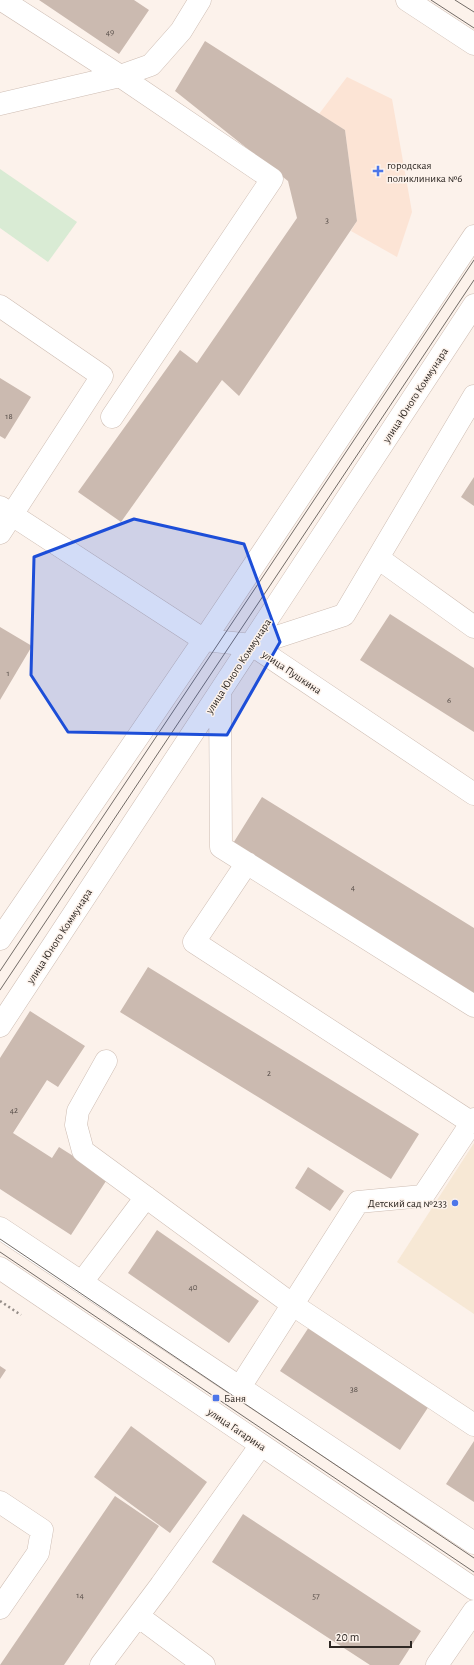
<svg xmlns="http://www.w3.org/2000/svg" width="474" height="1665" viewBox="0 0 474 1665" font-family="'Alegreya Sans',sans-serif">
  <rect width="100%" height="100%" fill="#fcf2eb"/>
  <path fill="#fce4d5" d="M347 77 392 99 412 212 397 257 351 231 357 221 345 130 319 114Z"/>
  <path fill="#f7e8d5" d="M474 1143V1314L397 1262Z"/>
  <path fill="#d9ebd4" d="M0 169 77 222 48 262 0 228Z"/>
  <path fill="#cbbab0" d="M39 0H134L149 10 119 54Z
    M205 41 345 130 357 221 239 396 222 380 121 522 78 492 180 350 197 363 297 218 288 181 175 91Z
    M0 378 31 397 5 439 0 436Z
    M474 477V506L461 497Z
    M390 614 474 668V732L360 660Z
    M0 627 32 646 0 700Z
    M262 797 474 928V994L232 845Z
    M148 967 419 1134 391 1179 120 1012Z
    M30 1011 85 1046 58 1087 47 1080 13 1133 52 1158 59 1147 108 1178 71 1235 0 1189V1058Z
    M308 1167 344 1191 330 1211 295 1188Z
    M157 1230 259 1301 229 1343 128 1273Z
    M309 1327 429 1406 400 1450 280 1371Z
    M0 1366 6 1370 0 1379Z
    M131 1426 207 1482 170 1533 94 1477Z
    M474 1441V1502L446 1484Z
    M115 1496 159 1526 64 1665H0Z
    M243 1514 421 1631 399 1665H370L212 1562Z"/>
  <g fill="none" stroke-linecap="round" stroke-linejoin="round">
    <defs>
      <path id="minor" d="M2 0 120 76 272 179 112 417
        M407 0 474 44
        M0 104 120 76 151 65 181 31 200 0
        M0 306 102 376 0 533
        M0 507 204 640 252 645 474 794
        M378 558 474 627
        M252 645 344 615 474 396
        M220 693 221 847 474 1006
        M247 863 194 942 472 1123
        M0 939 204 640 474 236
        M0 1026 474 305
        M106 1061 78 1111 76 1125 83 1151 293 1305 474 1425
        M0 1228 474 1543
        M0 1268 474 1589
        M82 1282 146 1197
        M240 1387 358 1202 423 1196 474 1119
        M0 1502 42 1530 38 1553 0 1608
        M138 1616 204 1665
        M101 1665 161 1585 261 1445
        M437 1665 474 1611"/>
    </defs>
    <use href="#minor" stroke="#cebdb3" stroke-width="23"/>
    <path stroke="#958d88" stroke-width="2.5" stroke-dasharray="2 3" stroke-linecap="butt" d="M0 1301 21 1315"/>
    <use href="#minor" stroke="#fff" stroke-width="22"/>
    <path stroke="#726b66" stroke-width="1" d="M431 0 474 28
      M455 0 474 12
      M0 971 474 260
      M0 990 474 280
      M0 1239 474 1558
      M0 1252 474 1572"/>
  </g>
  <path fill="#1d4ed8" fill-opacity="0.2" stroke="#1d4ed8" stroke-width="3" stroke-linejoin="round" d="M134 519 244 544 280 642 227 735 68 732 31 675 34 557Z"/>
  <g fill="#4d76e9" stroke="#fcf2eb" stroke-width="1.5">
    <path d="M376 165h4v4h4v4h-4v4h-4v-4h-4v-4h4z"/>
    <circle cx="455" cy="1203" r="4"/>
    <rect x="212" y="1394" width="8" height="8" rx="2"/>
  </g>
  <g text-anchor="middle" stroke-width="3" stroke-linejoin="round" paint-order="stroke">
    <g font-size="9" fill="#564d48">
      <text x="110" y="35">49</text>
      <text x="327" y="223">3</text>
      <text x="9" y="419">18</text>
      <text x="8" y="676">1</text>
      <text x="449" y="703">6</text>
      <text x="353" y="890">4</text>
      <text x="269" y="1076">2</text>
      <text x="14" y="1113">42</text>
      <text x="193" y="1290">40</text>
      <text x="354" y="1392">38</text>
      <text x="80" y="1598">14</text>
      <text x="316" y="1599">57</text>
    </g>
    <g font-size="11" fill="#2f2925" stroke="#fcf2eb" text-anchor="start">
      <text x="387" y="169">городская<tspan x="387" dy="13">поликлиника №6</tspan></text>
      <text x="447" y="1207" text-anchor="end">Детский сад №233</text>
      <text x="224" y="1402">Баня</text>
    </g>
    <g font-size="11" fill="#2f2925" stroke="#fcf2eb">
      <text transform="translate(415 395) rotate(-57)" y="4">улица Юного Коммунара</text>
      <text transform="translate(238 666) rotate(-57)" y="4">улица Юного Коммунара</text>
      <text transform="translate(292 672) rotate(34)" y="4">улица Пушкина</text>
      <text transform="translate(59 936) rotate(-57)" y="4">улица Юного Коммунара</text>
      <text transform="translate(237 1429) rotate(34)" y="4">улица Гагарина</text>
    </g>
  </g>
  <path d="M330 1641v6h81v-6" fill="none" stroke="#2f2925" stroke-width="2"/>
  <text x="336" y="1641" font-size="12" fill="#2f2925" stroke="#fcf2eb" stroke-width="3" paint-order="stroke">20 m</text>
</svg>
